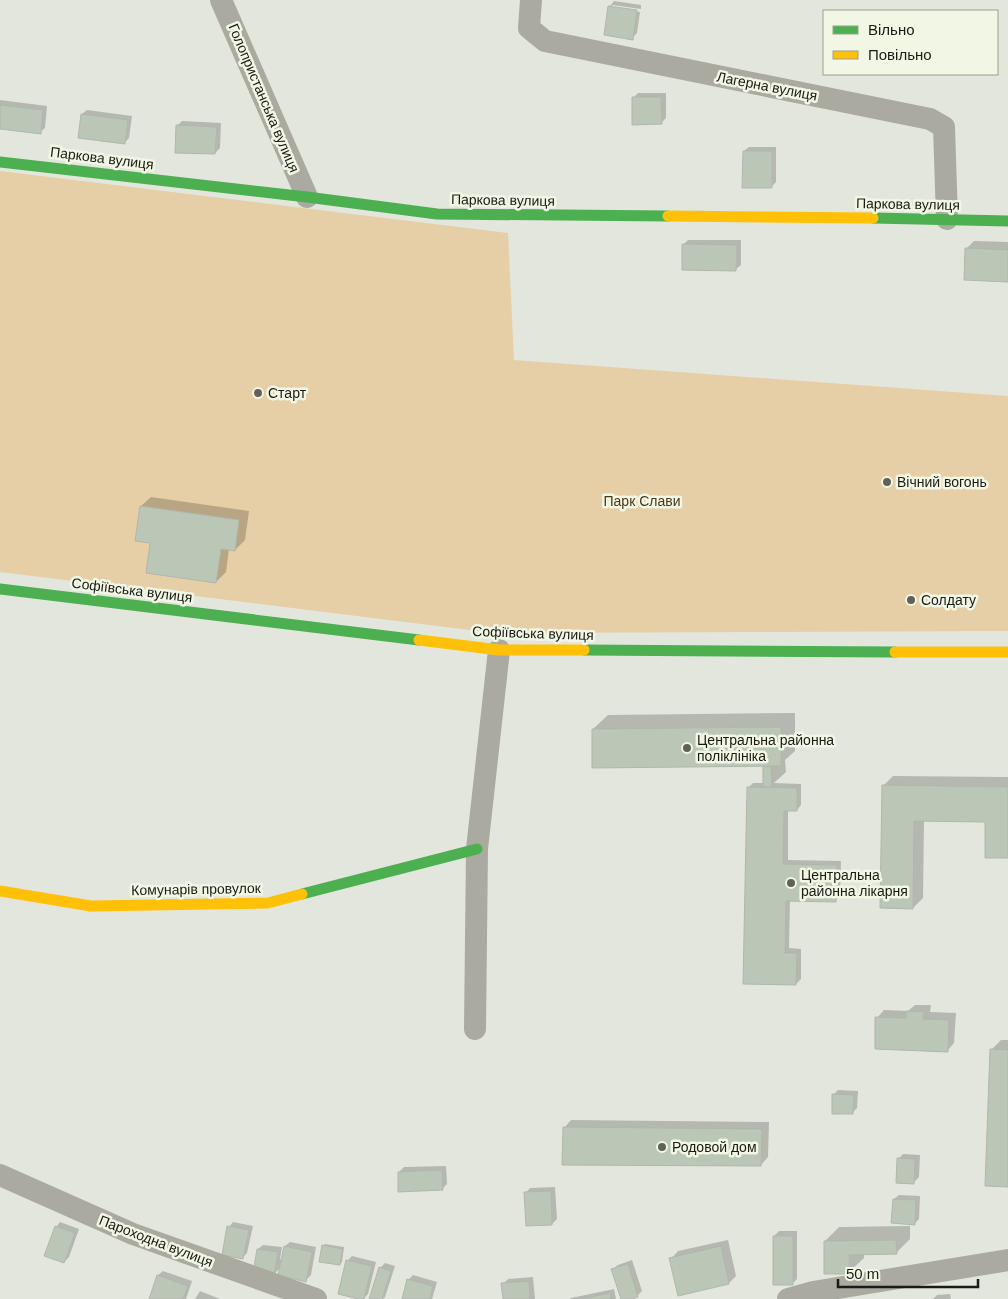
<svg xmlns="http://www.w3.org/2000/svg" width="1008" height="1299" viewBox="0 0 1008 1299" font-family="Arial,sans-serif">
  <rect width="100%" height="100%" fill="#e3e6dc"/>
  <path fill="#e6cfa6" d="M0 171 508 233 514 360 1008 396V631L494 633 0 572Z"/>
  <path fill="#0003" d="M614 1 641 5V9L612 5V7L640 12 637 33 632 38 606 34 610 6Z
    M638 93H666V118L661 123 633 98Z
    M0 100 47 106 45 128 40 132 0 128Z
    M87 110 132 116 129 138 124 143 82 114Z
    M182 121 221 123 220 148 215 153 177 126Z
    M749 147H776V182L771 187 744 151Z
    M688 240H741V265L736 269 683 245Z
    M974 241 1008 242V281L966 249Z
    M151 497 249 511 245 540 235 550 229 549 226 572 216 582 152 542 141 506Z
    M795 713V751L785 760 786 772 774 783 801 784V805L797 810H788V860L841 861 840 896 835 901 790 900 789 948 801 949V979L796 984 745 983 748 788 753 783H764V765L593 729 608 715Z
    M893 776 1008 777V857L986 821 924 820 923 898 913 908 883 786Z
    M915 1005H931L930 1012 956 1013 954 1043 947 1051 877 1018 884 1010 908 1011Z
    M1001 1040H1008V1186L991 1050Z
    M838 1090 858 1091 857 1108 852 1113 833 1095Z
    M571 1120 769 1122 768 1157 761 1165 564 1128Z
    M903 1154 920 1155 919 1177 914 1182 898 1159Z
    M446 1166 447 1184 442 1189 399 1172 404 1167Z
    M555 1187 557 1219 552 1224 526 1193 530 1188Z
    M899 1195 920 1196 919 1219 914 1224 894 1199Z
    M60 1222 79 1229 69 1257 64 1262 56 1227Z
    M233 1222 253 1226 247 1253 243 1257 229 1227Z
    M910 1226V1239L896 1253H864V1258L849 1272 825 1241 839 1227Z
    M779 1231H797V1279L792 1284 774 1236Z
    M728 1240 736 1276 729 1283 671 1259 678 1251Z
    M290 1242 316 1247 311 1275 306 1280 280 1268 274 1274 258 1249 263 1245 282 1247 280 1259 282 1260 285 1246Z
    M325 1244 344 1247 342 1262 340 1264 323 1246Z
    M352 1256 376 1262 368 1294 363 1299 347 1261Z
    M632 1260 642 1291 637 1296 628 1299H622L613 1269 618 1265Z
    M385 1263 395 1266 385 1297 383 1299H372L380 1268Z
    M163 1271 192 1281 186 1299H150L158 1275Z
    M413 1275 437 1282 432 1299H403L408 1280Z
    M533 1277 535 1299H504L503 1284 508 1279Z
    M614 1289 616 1299H570L571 1298Z
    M200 1291 220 1299H195Z
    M950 1294 951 1299H933L937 1295Z"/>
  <path fill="#bac7b6" stroke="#b2b6ae" d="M608 6 637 10 633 40 604 35Z
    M632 97H661L662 124 632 125Z
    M0 105 43 110 41 134 0 129Z
    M81 114 128 120 125 144 78 138Z
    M176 125 217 127 215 154 175 153Z
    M743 151H772V188H742Z
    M682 244 737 245 736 271 682 270Z
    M965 248 1008 250V282L964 280Z
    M140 506 239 520 235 551 221 549 216 583 146 573 150 543 135 541Z
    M781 727V766L592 768V729Z
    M763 766 771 767 772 787H763Z
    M882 785 1008 787V858H985V822L914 821 913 909 880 908Z
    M747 787 797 788V811H784L783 864 837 865 836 902 786 901 785 953H797L796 985 743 984Z
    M906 1011 924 1012 923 1019 949 1020 948 1052 875 1049V1017L906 1018Z
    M990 1049 1008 1050V1187L985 1186Z
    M832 1094 854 1095 853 1114H832Z
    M563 1127 762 1129 761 1166 562 1165Z
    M897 1158 915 1159 914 1184 896 1183Z
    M442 1170 443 1190 398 1192V1172Z
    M551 1191 552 1225 526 1226 524 1192Z
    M893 1199 916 1200 915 1225 891 1223Z
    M55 1226 75 1233 64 1263 44 1256Z
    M227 1226 249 1230 243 1259 222 1255Z
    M773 1236H793V1285H773Z
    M896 1240 897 1254 849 1255 850 1274H824V1241Z
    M322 1245 343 1249 340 1265 319 1262Z
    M284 1246 312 1252 306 1282 278 1275Z
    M721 1246 729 1284 678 1296 669 1258Z
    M257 1249 278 1252 274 1276 253 1273Z
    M346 1260 372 1266 364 1299H358L338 1294Z
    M628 1264 638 1297 632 1299H621L611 1269Z
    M379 1267 391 1271 382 1299H369Z
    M157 1275 188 1286 183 1299H149Z
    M407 1279 433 1286 430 1299H402Z
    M529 1281 530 1299H503L501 1283Z
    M610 1293 611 1299H580Z"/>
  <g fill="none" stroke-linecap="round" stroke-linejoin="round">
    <path stroke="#abaaa0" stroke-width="22" d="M221 0 307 197
      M531 0 529 28 545 41 930 119 944 127 947 219
      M475 1029 477 849 499 650
      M0 1175 133 1234 316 1299
      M788 1299 813 1292 1008 1260"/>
    <path stroke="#4caf50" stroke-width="11" d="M0 162 307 197 437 214 668 216
      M873 218 1008 221
      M0 589 419 640
      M584 650 895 652
      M302 894 477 849"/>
    <path stroke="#ffc107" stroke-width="11" d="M668 216 873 218
      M419 640 499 650H584
      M895 652H1008
      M0 891 91 906 268 903 302 894"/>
  </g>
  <g fill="#60625a" stroke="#f2f7e5" stroke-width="2">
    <circle cx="258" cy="393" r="5"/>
    <circle cx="887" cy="482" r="5"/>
    <circle cx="911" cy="600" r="5"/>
    <circle cx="687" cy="748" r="5"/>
    <circle cx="791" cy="883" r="5"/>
    <circle cx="662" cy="1147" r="5"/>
  </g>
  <g text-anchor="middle" stroke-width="5" stroke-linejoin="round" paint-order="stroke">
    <g font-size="14" fill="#191b14" stroke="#f2f7e5">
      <text transform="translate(767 86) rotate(11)" y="5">Лагерна вулиця</text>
      <text transform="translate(264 98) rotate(67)" y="5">Голопристанська вулиця</text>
      <text transform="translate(102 158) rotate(7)" y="5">Паркова вулиця</text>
      <text transform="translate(503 200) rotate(1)" y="5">Паркова вулиця</text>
      <text transform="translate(908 204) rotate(1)" y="5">Паркова вулиця</text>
      <text transform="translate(132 590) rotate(7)" y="5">Софіївська вулиця</text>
      <text transform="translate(533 633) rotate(2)" y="5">Софіївська вулиця</text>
      <text transform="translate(196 889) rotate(-1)" y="5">Комунарів провулок</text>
      <text transform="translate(156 1241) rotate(21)" y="5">Пароходна вулиця</text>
    </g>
    <g font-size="14" fill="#191b14" stroke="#f2f7e5" text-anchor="start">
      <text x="268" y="398">Старт</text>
      <text x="897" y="487">Вічний вогонь</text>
      <text x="921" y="605">Солдату</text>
      <text x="697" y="745">Центральна районна<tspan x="697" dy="16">поліклініка</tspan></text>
      <text x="801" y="880">Центральна<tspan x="801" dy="16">районна лікарня</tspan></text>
      <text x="672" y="1152">Родовой дом</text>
    </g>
    <g font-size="14" fill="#4b3818" stroke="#f2f7e5">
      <text x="642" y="506">Парк Слави</text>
    </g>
  </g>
  <rect x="823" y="10" width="175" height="65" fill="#f2f7e5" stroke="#9b9f91"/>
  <rect x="833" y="26" width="25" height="8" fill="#4caf50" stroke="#9b9f91"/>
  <text x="868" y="35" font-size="15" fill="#191b14">Вільно</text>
  <rect x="833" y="51" width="25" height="8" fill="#ffc107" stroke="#9b9f91"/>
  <text x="868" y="60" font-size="15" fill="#191b14">Повільно</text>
  <path d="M838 1279v8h140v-8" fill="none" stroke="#191b14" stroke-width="2.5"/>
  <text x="846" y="1279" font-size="15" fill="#191b14" stroke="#f2f7e5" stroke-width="4" paint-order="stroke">50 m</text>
</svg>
